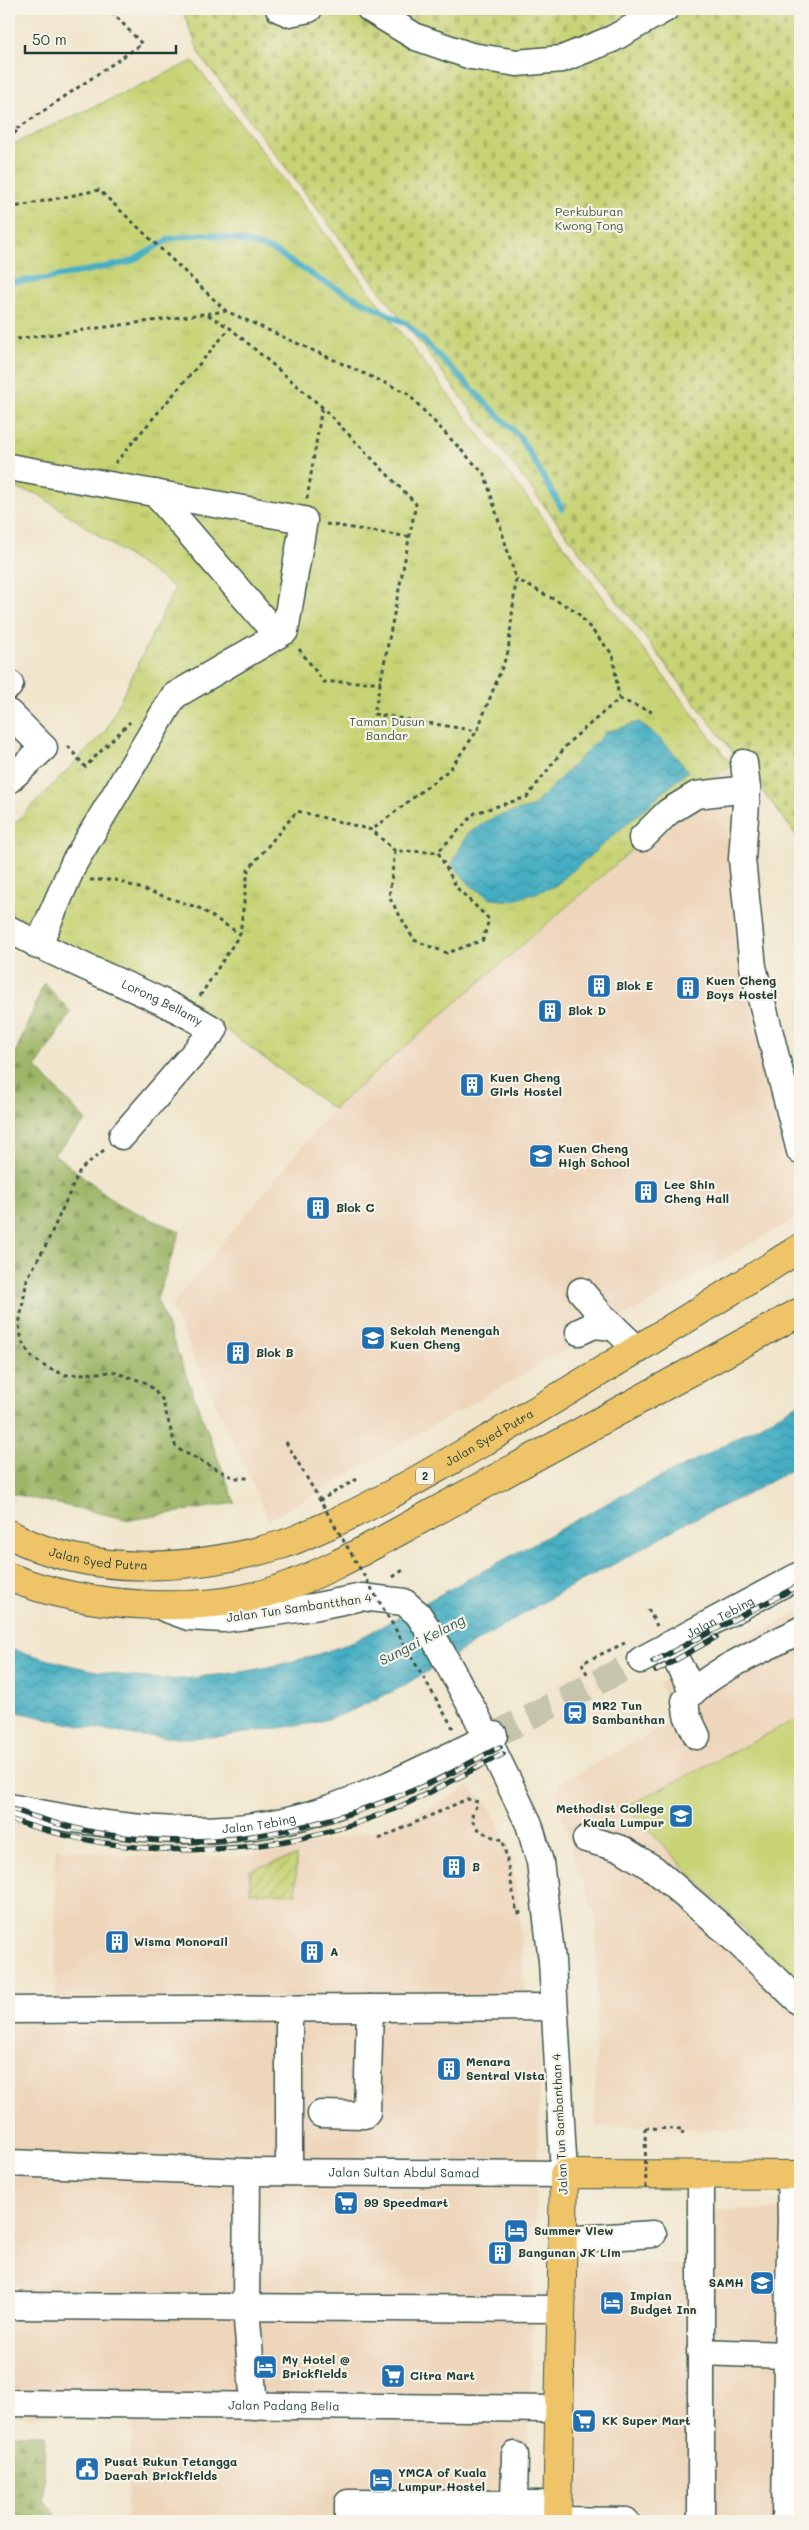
<svg xmlns="http://www.w3.org/2000/svg" width="809" height="2530" viewBox="0 0 809 2530" font-family="Mali,sans-serif">
  <defs>
    <pattern id="grass-tufts" width="24" height="20" patternUnits="userSpaceOnUse" patternTransform="scale(1.25)"><rect width="24" height="20" fill="#c7d374"/><path d="M3 7l-1-3M5 7V3M7 7l1-3M15 17l-1-3M17 17v-4M19 17l1-3" fill="none" stroke="#aab665"/></pattern>
    <pattern id="forest-firs" width="22" height="20" patternUnits="userSpaceOnUse" patternTransform="scale(1.25)"><rect width="22" height="20" fill="#9db566"/><path d="M5 1l3.5 6h-7zM16 11l3.5 6h-7z" fill="#7f9455"/></pattern>
    <pattern id="cemetery-stones" width="16" height="16" patternUnits="userSpaceOnUse" patternTransform="scale(1.25)"><rect width="16" height="16" fill="#c7d374"/><path d="M2 7V4a2 2 0 0 1 4 0v3zM10 15v-3a2 2 0 0 1 4 0v3z" fill="#aab665"/></pattern>
    <pattern id="garden-furrows" width="10" height="10" patternUnits="userSpaceOnUse" patternTransform="scale(1.25)"><rect width="10" height="10" fill="#c7d374"/><path d="M-1 1l2-2M0 10L10 0M9 11l2-2" fill="none" stroke="#aab665"/></pattern>
    <pattern id="water-waves" width="16" height="10" patternUnits="userSpaceOnUse" patternTransform="scale(1.25)"><rect width="16" height="10" fill="#44aec3"/><path d="M0 5q4-4 8 0t8 0" fill="none" stroke="#388f9f"/></pattern>
  </defs>
  <rect width="100%" height="100%" fill="#f7f3e8"/>
  <filter id="ink" filterUnits="userSpaceOnUse"><feTurbulence type="fractalNoise" baseFrequency=".02" numOctaves="2"/><feDisplacementMap in="SourceGraphic" scale="10" xChannelSelector="R" yChannelSelector="G"/><feConvolveMatrix kernelMatrix="1 2 1 2 8 2 1 2 1" color-interpolation-filters="sRGB"/></filter>
  <filter id="wash" filterUnits="userSpaceOnUse"><feTurbulence type="fractalNoise" baseFrequency=".0096" numOctaves="4" result="noise"/><feDisplacementMap in="SourceGraphic" scale="20" xChannelSelector="R" yChannelSelector="G"/><feGaussianBlur stdDeviation="1.12" result="paint"/><feColorMatrix in="noise" values="0 0 0 0 0 0 0 0 0 0 0 0 0 0 0 0 0 1.4 0 .05"/><feComposite in="paint" operator="in"/></filter>
  <g filter="url(#wash)">
    <rect width="100%" height="100%" fill="#f1e6cd"/>
    <path fill="#eed6bb" d="M731 764 735 943 800 1204V1216L269 1520 171 1306 333 1109Z
      M800 1611V2132L595 2126 597 1919 575 1862 556 1794 560 1783 677 1719 659 1684Z
      M468 1787 489 1804 509 1849 519 1904 525 2002 226 1996 56 2002 55 1848 124 1856 241 1857 290 1849 376 1830 414 1815Z
      M542 2019 526 2521H126L133 2418 9 2416V2021Z
      M686 2210H787L796 2390H800V2521H577L575 2262 683 2265Z"/>
    <path fill="url(#grass-tufts)" stroke="#738854" d="M193 61 731 764 333 1109 228 1031 35 930 9 913V829L105 732 175 588 38 494 9 487V146Z"/>
    <path fill="url(#forest-firs)" stroke="#5e794d" d="M44 983 71 1012 36 1067 86 1121 54 1154 120 1205 180 1232 157 1299 235 1503 130 1520 9 1493V1069Z
      M9 2435H45L43 2500 61 2521H9Z"/>
    <path fill="url(#cemetery-stones)" stroke="#738854" d="M182 9H800V840L201 57Z"/>
    <path fill="url(#garden-furrows)" stroke="#738854" d="M296 1856V1894L250 1892V1870Z"/>
    <path fill="#c7d374" stroke="#738854" d="M799 1718 800 1720V1986L626 1807Z"/>
    <path fill="url(#water-waves)" stroke="#32767c" d="M639 722 665 743 688 771 555 886 512 901 491 899 470 885 452 864 468 833 494 817 532 807 606 732Z
      M800 1403V1465L744 1496 683 1524 624 1559 560 1592 396 1690 346 1713 315 1723 286 1727 225 1736 189 1738 140 1736 85 1727 9 1710V1648C61 1664 113 1678 168 1679 181 1680 194 1678 206 1676 257 1672 305 1660 353 1642L615 1499 704 1456Z"/>
    <g fill="none" stroke-linecap="round" stroke-linejoin="round">
      <path stroke="#44aec3" stroke-width="6" d="M9 282 45 279 130 262 169 239 203 234 235 239 273 250 322 281 407 324 520 437 562 509"/>
    </g>
  </g>
  <g filter="url(#ink)">
    <g fill="none" stroke-linecap="round" stroke-linejoin="round">
      <path stroke="#c7c4ae" stroke-width="26" stroke-dasharray="26 13" stroke-linecap="butt" d="M494 1735 641 1660"/>
      <defs>
        <g id="minor">
          <path d="M279 9 289 13 309 9"/>
          <path d="M370 9 416 37 471 56 517 63 562 59 612 39 665 9"/>
          <path d="M9 467 304 520 285 631 174 696 74 863 38 946"/>
          <path d="M155 493 277 635"/>
          <path d="M9 686 10 684"/>
          <path d="M9 713 44 748 9 780"/>
          <path d="M744 763 747 789 742 859 753 967 800 1151"/>
          <path d="M642 838 668 812 696 795 747 789"/>
          <path id="s1" d="M9 929C75 967 149 990 214 1030L122 1136"/>
          <path d="M581 1291 601 1315 638 1350"/>
          <path d="M579 1332 594 1325 614 1327"/>
          <path d="M668 1645 693 1691"/>
          <path id="s2" d="M641 1660 800 1575"/>
          <path d="M697 1736 687 1715 685 1701C706 1672 768 1648 800 1630"/>
          <path id="s3" d="M9 1807C114 1828 219 1845 324 1810 383 1791 437 1761 494 1735"/>
          <path d="M586 1839 622 1849 654 1869 726 1931 800 2002"/>
          <path d="M9 2010 554 2007"/>
          <path d="M321 2114 364 2115 367 2112 370 2008"/>
          <path id="s4" d="M9 2163 247 2172 564 2174 552 1961 540 1862 529 1824 477 1717 435 1640 418 1614 404 1602 362 1597 313 1607 223 1619 189 1617 164 1608"/>
          <path d="M247 2172 246 2308 254 2406"/>
          <path d="M289 2172V2008"/>
          <path d="M701 2174V2521"/>
          <path d="M563 2240 653 2234"/>
          <path d="M9 2306 561 2309"/>
          <path d="M700 2352 787 2355"/>
          <path id="s5" d="M9 2403 558 2409"/>
          <path d="M515 2455 514 2504H557"/>
          <path d="M557 2520 626 2521"/>
          <path d="M348 2521V2503L514 2504 494 2521"/>
          <path d="M785 2521 787 2355 791 2220 790 2175"/>
        </g>
        <g id="major">
          <path id="s6" d="M9 1534C91 1579 197 1570 284 1544 299 1539 314 1531 329 1525 379 1503 425 1475 473 1448 583 1383 692 1316 800 1248"/>
          <path d="M9 1577C85 1608 204 1616 282 1588 321 1574 357 1554 392 1535L800 1312"/>
          <path d="M557 2521 564 2174 800 2175"/>
        </g>
      </defs>
      <use href="#minor" stroke="#3e564b" stroke-width="29"/>
      <use href="#major" stroke="#3e564b" stroke-width="30"/>
      <path stroke="#3e564b" stroke-width="3" stroke-dasharray="4 4" stroke-linecap="butt" d="M9 131 20 127 142 44 109 9
        M9 140 20 127
        M9 208 99 190 226 311
        M208 315 230 328 322 407 416 504 374 714 477 731
        M9 340 226 311 407 393 485 475 516 579 508 652 477 731 450 769 372 830
        M115 463 230 328
        M307 499 322 407
        M326 524 410 537
        M299 649 324 682H381
        M619 699 652 712
        M68 746 85 767 130 722
        M395 851 389 897 414 940 447 953 483 940 489 919 457 888 438 852 475 813 527 797 569 742 619 699 613 655 576 611 516 579
        M90 880H115L199 908 240 934
        M200 996 240 934 248 870 297 811 372 830 395 851 438 852
        M104 1150 80 1170 46 1245 27 1279 19 1325 22 1342 31 1356 47 1368 66 1375 114 1372 147 1383 162 1399 176 1448 234 1478H248
        M319 1501 357 1479
        M393 1577 403 1570
        M648 1609 657 1626
        M587 1674 582 1663 625 1643
        M379 1839 467 1799 478 1802C476 1807 472 1813 472 1817 473 1831 492 1837 503 1840L517 1913 523 1912
        M645 2128 683 2129 682 2138"/>
      <use href="#minor" stroke="#fff" stroke-width="26"/>
      <use href="#major" stroke="#efc469" stroke-width="28"/>
      <defs>
        <path id="rail" d="M653 1662 800 1585
          M656 1671 716 1637
          M9 1808C154 1862 278 1846 419 1788 447 1777 474 1760 500 1747
          M9 1819C133 1862 265 1860 387 1812 427 1796 465 1773 503 1754"/>
      </defs>
      <use href="#rail" stroke="#1f3d34" stroke-width="5.5"/>
      <use href="#rail" stroke="#f7f3e8" stroke-width="4" stroke-dasharray="11" stroke-linecap="butt"/>
      <path stroke="#3e564b" stroke-width="3" stroke-dasharray="4 4" stroke-linecap="butt" d="M286 1442 453 1728
        M645 2128 646 2192"/>
    </g>
  </g>
  <defs>
    <symbol id="building-square" viewBox="-11 -11 22 22"><rect x="-9" y="-9" width="18" height="18" rx="4" fill="#1f6fb2" stroke="#f7f3e8"/><path d="M-4-6H4V6H1V3H-1V6H-4ZM-2.5-4.3h1.7v1.8h-1.7ZM.8-4.3h1.7v1.8H.8ZM-2.5-1h1.7V.8h-1.7ZM.8-1h1.7V.8H.8Z" fill="#fff"/></symbol>
    <symbol id="school-square" viewBox="-11 -11 22 22"><rect x="-9" y="-9" width="18" height="18" rx="4" fill="#1f6fb2" stroke="#f7f3e8"/><path d="M0-5L7-2L0 1L-7-2ZM-4 1L0 2.5L4 1V4Q0 6-4 4Z" fill="#fff"/></symbol>
    <symbol id="station-square" viewBox="-11 -11 22 22"><rect x="-9" y="-9" width="18" height="18" rx="4" fill="#1f6fb2" stroke="#f7f3e8"/><path d="M-3-6H3Q5-6 5-4V2Q5 4 3 4L4.5 6H3L1.5 4h-3L-3 6H-4.5L-3 4Q-5 4-5 2V-4Q-5-6-3-6ZM-3.5-4v3h7v-3ZM-3.5 1v1.5H-2V1ZM2 1v1.5H3.5V1Z" fill="#fff"/></symbol>
    <symbol id="university-square" viewBox="-11 -11 22 22"><rect x="-9" y="-9" width="18" height="18" rx="4" fill="#1f6fb2" stroke="#f7f3e8"/><path d="M0-5L7-2L0 1L-7-2ZM-4 1L0 2.5L4 1V4Q0 6-4 4Z" fill="#fff"/></symbol>
    <symbol id="supermarket-square" viewBox="-11 -11 22 22"><rect x="-9" y="-9" width="18" height="18" rx="4" fill="#1f6fb2" stroke="#f7f3e8"/><path d="M-6-5.5h2.5l.6 2H6L4.5 2H-2.5L-4.4-4H-6ZM-1.5 3.2a1.3 1.3 0 1 0 .1 0ZM3 3.2a1.3 1.3 0 1 0 .1 0Z" fill="#fff"/></symbol>
    <symbol id="hotel-square" viewBox="-11 -11 22 22"><rect x="-9" y="-9" width="18" height="18" rx="4" fill="#1f6fb2" stroke="#f7f3e8"/><path d="M-6-4.5h1.5V1H6V5H4.5V3h-9V5H-6ZM-4 0a1.8 1.8 0 1 1 3.6 0ZM.5 0V-2.5h3Q6-2.5 6 0Z" fill="#fff"/></symbol>
    <symbol id="civic-square" viewBox="-11 -11 22 22"><rect x="-9" y="-9" width="18" height="18" rx="4" fill="#1f6fb2" stroke="#f7f3e8"/><path d="M-.6-6.5H3V-4.5H.6V-3L4-1V1h2V6H-6V1h2V-1L-.6-3ZM-1.2 2.5V6h2.4V2.5Z" fill="#fff"/></symbol>
  </defs>
  <g fill-rule="evenodd">
    <use href="#building-square" x="585" y="972" width="28" height="28"/>
    <use href="#building-square" x="674" y="974" width="28" height="28"/>
    <use href="#building-square" x="536" y="997" width="28" height="28"/>
    <use href="#building-square" x="458" y="1071" width="28" height="28"/>
    <use href="#school-square" x="527" y="1142" width="28" height="28"/>
    <use href="#building-square" x="632" y="1178" width="28" height="28"/>
    <use href="#building-square" x="304" y="1194" width="28" height="28"/>
    <use href="#school-square" x="359" y="1324" width="28" height="28"/>
    <use href="#building-square" x="224" y="1339" width="28" height="28"/>
    <use href="#station-square" x="561" y="1699" width="28" height="28"/>
    <use href="#university-square" x="667" y="1802" width="28" height="28"/>
    <use href="#building-square" x="440" y="1853" width="28" height="28"/>
    <use href="#building-square" x="103" y="1928" width="28" height="28"/>
    <use href="#building-square" x="298" y="1938" width="28" height="28"/>
    <use href="#building-square" x="435" y="2055" width="28" height="28"/>
    <use href="#supermarket-square" x="332" y="2189" width="28" height="28"/>
    <use href="#hotel-square" x="502" y="2217" width="28" height="28"/>
    <use href="#building-square" x="486" y="2239" width="28" height="28"/>
    <use href="#school-square" x="748" y="2269" width="28" height="28"/>
    <use href="#hotel-square" x="598" y="2289" width="28" height="28"/>
    <use href="#hotel-square" x="251" y="2353" width="28" height="28"/>
    <use href="#supermarket-square" x="379" y="2362" width="28" height="28"/>
    <use href="#supermarket-square" x="570" y="2407" width="28" height="28"/>
    <use href="#civic-square" x="73" y="2455" width="28" height="28"/>
    <use href="#hotel-square" x="367" y="2466" width="28" height="28"/>
  </g>
  <g text-anchor="middle" stroke-width="4.5" stroke-linejoin="round" paint-order="stroke">
    <rect fill="#f7f3e8" stroke="#60746a" stroke-width="1" x="416" y="1467.5" width="18" height="17" rx="4"/>
    <g font-size="11" font-weight="bold" fill="#1f3d34">
      <text x="425" y="1480">2</text>
    </g>
    <g font-size="12" fill="#415b41" stroke="#f7f3e8">
      <text x="589" y="216">Perkuburan<tspan x="589" dy="14">Kwong Tong</tspan></text>
      <text x="387" y="726">Taman Dusun<tspan x="387" dy="14">Bandar</tspan></text>
    </g>
    <g font-size="12" font-weight="bold" fill="#1f3d34" stroke="#f7f3e8" text-anchor="start">
      <text x="706" y="985">Kuen Cheng<tspan x="706" dy="14">Boys Hostel</tspan></text>
      <text x="616" y="990">Blok E</text>
      <text x="568" y="1015">Blok D</text>
      <text x="490" y="1082">Kuen Cheng<tspan x="490" dy="14">Girls Hostel</tspan></text>
      <text x="558" y="1153">Kuen Cheng<tspan x="558" dy="14">High School</tspan></text>
      <text x="664" y="1189">Lee Shin<tspan x="664" dy="14">Cheng Hall</tspan></text>
      <text x="336" y="1212">Blok C</text>
      <text x="390" y="1335">Sekolah Menengah<tspan x="390" dy="14">Kuen Cheng</tspan></text>
      <text x="256" y="1357">Blok B</text>
      <text x="592" y="1710">MR2 Tun<tspan x="592" dy="14">Sambanthan</tspan></text>
      <text x="664" y="1813" text-anchor="end">Methodist College<tspan x="664" dy="14">Kuala Lumpur</tspan></text>
      <text x="472" y="1871">B</text>
      <text x="134" y="1946">Wisma Monorail</text>
      <text x="330" y="1956">A</text>
      <text x="466" y="2066">Menara<tspan x="466" dy="14">Sentral Vista</tspan></text>
      <text x="364" y="2207">99 Speedmart</text>
      <text x="534" y="2235">Summer View</text>
      <text x="518" y="2257">Bangunan JK Lim</text>
      <text x="744" y="2287" text-anchor="end">SAMH</text>
      <text x="630" y="2300">Impian<tspan x="630" dy="14">Budget Inn</tspan></text>
      <text x="282" y="2364">My Hotel @<tspan x="282" dy="14">Brickfields</tspan></text>
      <text x="410" y="2380">Citra Mart</text>
      <text x="602" y="2425">KK Super Mart</text>
      <text x="104" y="2466">Pusat Rukun Tetangga<tspan x="104" dy="14">Daerah Brickfields</tspan></text>
      <text x="398" y="2477">YMCA of Kuala<tspan x="398" dy="14">Lumpur Hostel</tspan></text>
    </g>
    <g font-size="12" fill="#1f3d34" stroke="#f7f3e8">
      <text dy="4" stroke="none"><textPath href="#s1" startOffset="170">Lorong Bellamy</textPath></text>
      <text dy="4" stroke="none"><textPath href="#s6" startOffset="514">Jalan Syed Putra</textPath></text>
      <text dy="4" stroke="none"><textPath href="#s6" startOffset="94">Jalan Syed Putra</textPath></text>
      <text transform="translate(299 1608) rotate(-8)" y="4">Jalan Tun Sambantthan 4</text>
      <text dy="4" stroke="none"><textPath href="#s2" startOffset="90">Jalan Tebing</textPath></text>
      <text dy="4" stroke="none"><textPath href="#s3" startOffset="252">Jalan Tebing</textPath></text>
      <text transform="translate(560 2124) rotate(-93)" y="4">Jalan Tun Sambanthan 4</text>
      <text dy="4" stroke="none"><textPath href="#s4" startOffset="395">Jalan Sultan Abdul Samad</textPath></text>
      <text dy="4" stroke="none"><textPath href="#s5" startOffset="275">Jalan Padang Belia</textPath></text>
    </g>
    <g font-size="14" font-style="italic" fill="#2a5f5f" stroke="#f7f3e8">
      <text transform="translate(422 1640) rotate(-27)" y="5">Sungai Kelang</text>
    </g>
  </g>
  <rect width="809" height="2530" fill="none" stroke="#f7f3e8" stroke-width="30"/>
  <path d="M25 45v8h151v-8" fill="none" stroke="#1f3d34" stroke-width="2.5"/>
  <text x="32" y="45" font-size="15" fill="#1f3d34" stroke="#f7f3e8" stroke-width="4" paint-order="stroke">50 m</text>
</svg>
